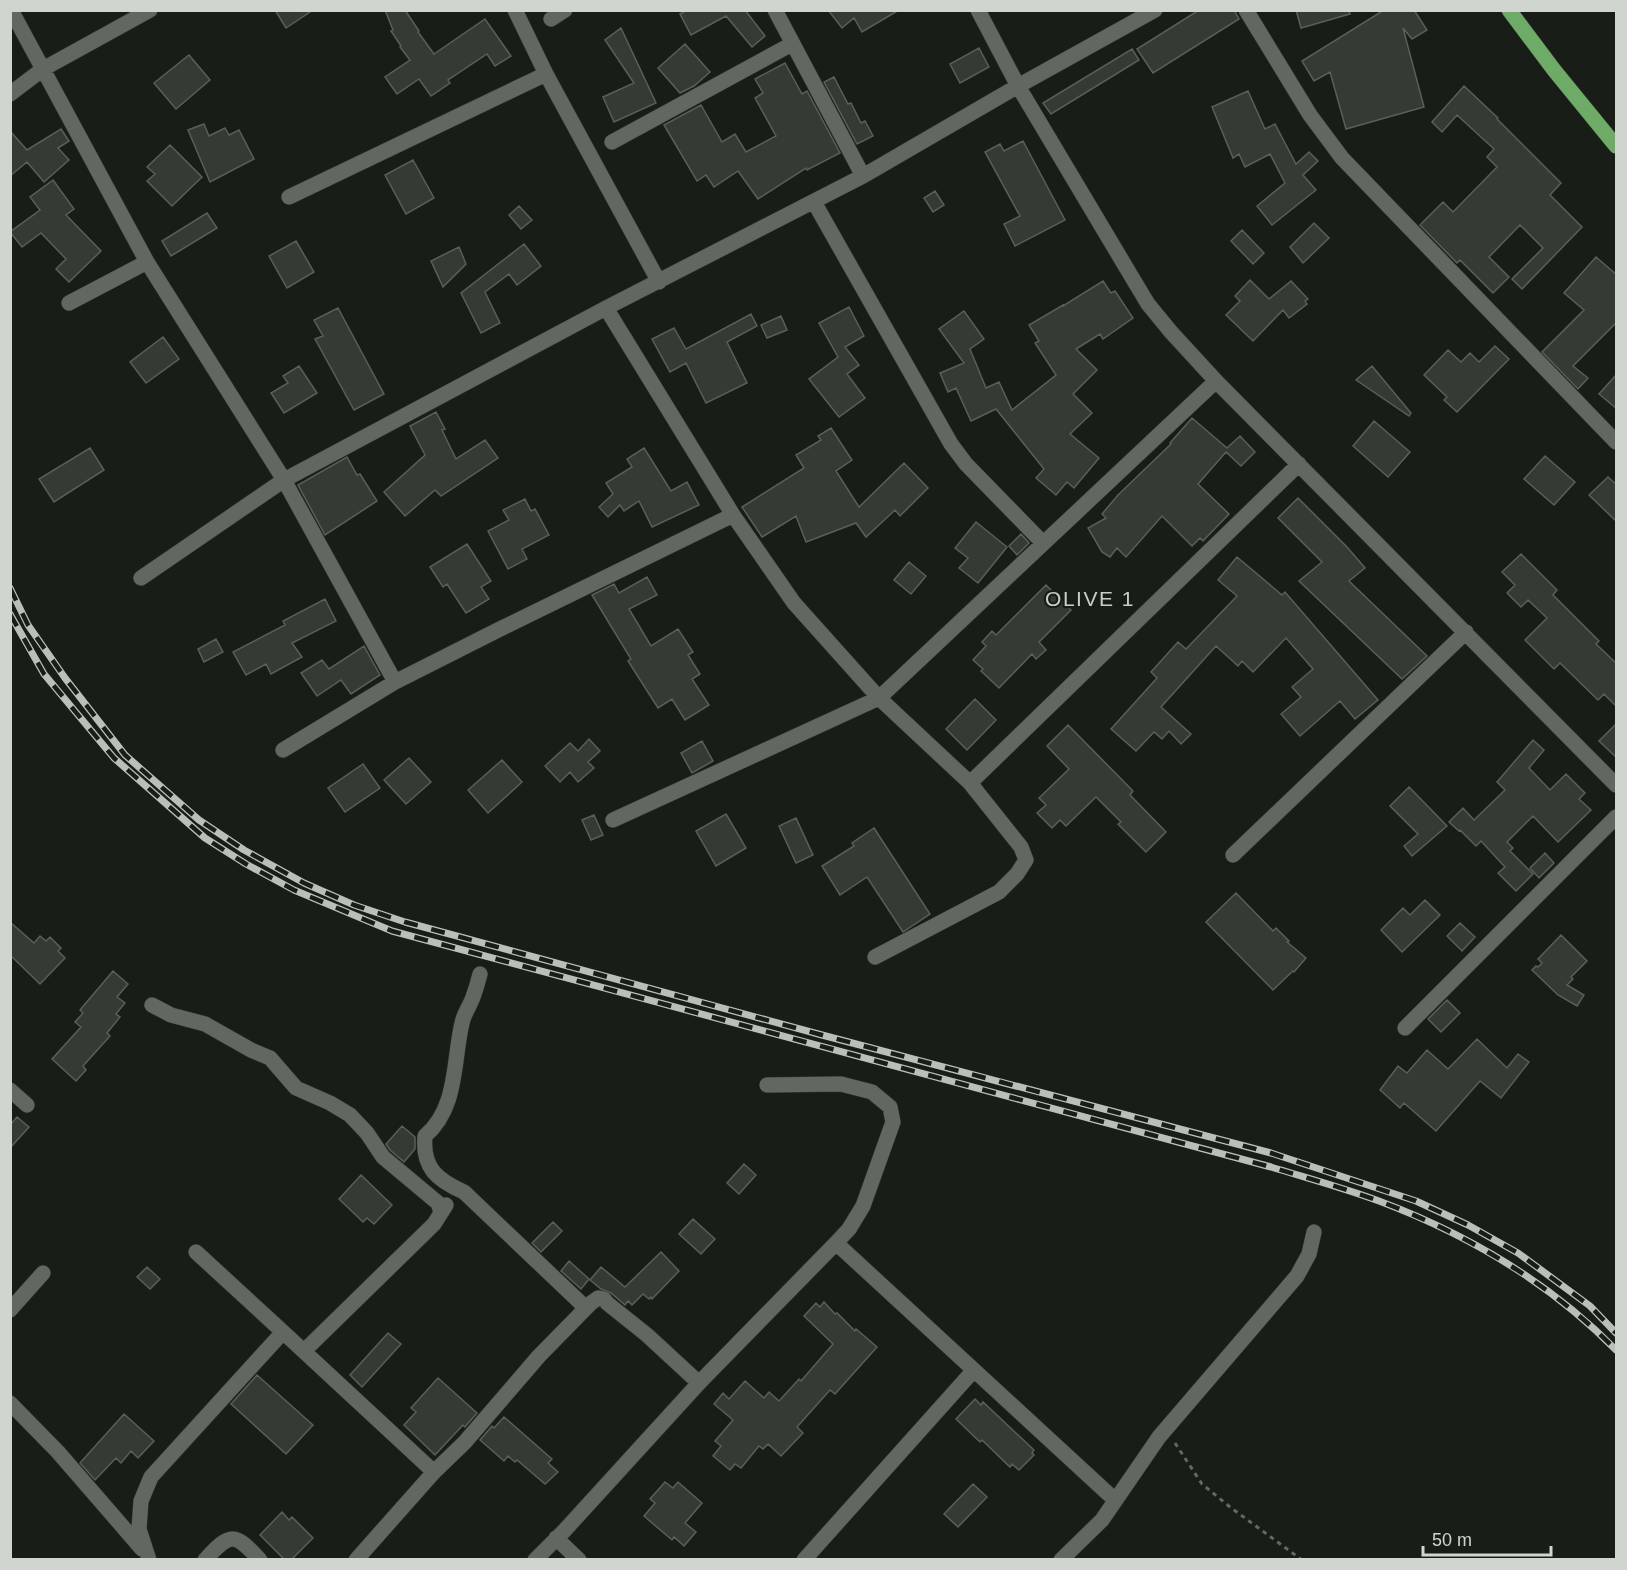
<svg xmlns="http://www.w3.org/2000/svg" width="1627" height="1570" viewBox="0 0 1627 1570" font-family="Helvetica,sans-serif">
  <rect width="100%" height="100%" fill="#181d17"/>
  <path fill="#353b34" stroke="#596058" stroke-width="1.5" d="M275 10H313L286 28Z
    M385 10H405L419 31 418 32 434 54 485 19 511 56 495 66 487 54 448 80 450 83 431 96 419 79 397 94 385 77 410 60 400 47 401 46 391 31 393 30Z
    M687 10H745L765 36 752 47 726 16 691 35 680 14Z
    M828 10H899L862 32 854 18 842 28Z
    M1199 10H1234L1239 19 1153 73 1137 49Z
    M1296 10H1349L1350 14 1301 28Z
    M1384 10H1414L1427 30 1412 39 1403 28 1424 107 1346 129 1330 72 1314 81 1302 61Z
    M621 28 656 103 614 122 603 97 634 83 605 40Z
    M685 44 710 72 694 86 680 93 658 68Z
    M979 48 989 67 960 83 950 64Z
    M1132 49 1139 60 1051 114 1043 103Z
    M189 55 210 80 176 109 154 83Z
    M785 63 802 94 807 91 840 153 807 170 806 168 758 199 738 171 714 187 706 175 697 181 664 125 701 105 722 142 735 134 746 152 776 136 755 98 763 93 755 79Z
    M834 77 848 104 851 103 861 123 865 121 873 136 857 144 824 82Z
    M1464 86 1498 118 1497 119 1561 183 1550 195 1582 227 1522 289 1512 279 1543 248 1520 225 1489 257 1509 277 1493 293 1460 260 1457 263 1420 225 1443 202 1453 212 1497 167 1487 157 1494 149 1457 115 1442 132 1432 122Z
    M1248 91 1265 129 1275 124 1296 164 1309 152 1318 161 1303 175 1316 190 1272 225 1257 206 1285 183 1270 154 1245 167 1239 154 1233 158 1212 107Z
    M204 124 209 136 225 128 229 135 239 130 254 159 210 182 188 130Z
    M61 129 69 141 58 148 69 160 44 182 27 162 10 176V131L27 150Z
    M1023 141 1065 220 1015 246 1004 224 1020 216 985 152 1000 144 1004 151Z
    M170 145 202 177 172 206 147 181 155 174 147 167Z
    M413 160 434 198 406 214 385 175Z
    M53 180 74 209 66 215 101 251 69 282 56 269 66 259 41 233 22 247 10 232 40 210 30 197Z
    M935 191 944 205 933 212 924 198Z
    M519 206 532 220 521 229 509 215Z
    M207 213 217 228 171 256 162 241Z
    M1314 223 1329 238 1303 263 1290 247Z
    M1242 230 1264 253 1253 264 1231 241Z
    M296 241 314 272 287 288 269 256Z
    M524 244 541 266 517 285 509 274 485 292 500 323 481 333 461 293Z
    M459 247 466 264 443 287 431 261Z
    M1596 257 1617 275V322L1573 366 1588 378 1578 389 1542 352 1584 310 1564 293Z
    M1250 280 1269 299 1291 281 1308 299 1305 301 1307 304 1289 318 1283 310 1253 341 1226 315 1240 301 1235 296Z
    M1103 281 1111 293 1115 291 1133 318 1103 339 1100 334 1076 349 1097 370 1073 394 1092 413 1070 434 1099 458 1074 488 1067 482 1056 495 1036 478 1044 469 996 409 971 421 956 388 948 392 940 373 964 363 939 329 964 311 984 339 970 349 986 388 999 382 1012 410 1056 375 1035 343 1039 341 1029 325 1063 305V306Z
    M849 307 864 336 845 347 859 365 847 374 865 398 839 417 809 379 838 357 819 323Z
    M338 308 384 394 354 410 315 339 323 336 314 320Z
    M751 314 757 326 727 342 747 383 706 403 686 363 670 372 652 339 674 328 686 349Z
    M781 316 787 330 767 338 761 325Z
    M163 337 179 359 146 383 130 362Z
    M1495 346 1509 359 1457 412 1444 400 1447 397 1424 375 1448 350 1461 362 1470 353 1479 362Z
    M299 366 317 393 284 413 271 393 288 383 283 376Z
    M1372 366 1411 413 1409 416 1356 380Z
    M1617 374V409L1599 394Z
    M436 412 445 429 442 430 456 459 485 440 498 458 441 496 435 490 405 516 384 492 425 455 410 426Z
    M1192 418 1227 448 1240 436 1255 452 1241 466 1226 452 1198 484 1229 514 1203 541 1200 538 1192 546 1162 516 1126 557 1117 548 1110 557 1102 552 1088 528 1106 518 1102 514 1118 495 1171 444 1170 443Z
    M1374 421 1410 452 1388 477 1353 446Z
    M831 428 852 460 836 471 859 507 904 463 928 488 900 516 895 510 866 537 856 523 806 542 796 516 762 537 742 507 804 468 796 455 821 440 818 436Z
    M90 448 104 470 54 502 39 479Z
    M644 448 671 491 687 482 699 505 652 527 639 501 624 511 620 505 608 517 599 507 613 494 606 483 632 467 627 459Z
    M1545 456 1575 482 1554 505 1524 479Z
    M347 457 357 475 360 474 377 501 325 535 298 485Z
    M1608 477 1617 485V522L1589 495Z
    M1298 498 1347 547 1365 568 1349 581 1427 656 1402 679 1299 581 1322 562 1278 518Z
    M525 499 531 511 535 509 549 535 522 549 527 559 508 569 488 531 509 520 503 510Z
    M976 522 1007 547 978 583 959 568 968 558 955 548Z
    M1021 534 1029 543 1017 555 1009 546Z
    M467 544 491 581 481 587 489 599 466 613 447 584 443 587 430 567Z
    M1521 554 1557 590 1553 595 1599 641 1596 644 1617 664V707L1604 694 1598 700 1560 663 1554 669 1525 640 1547 618 1528 600 1521 607 1507 593 1515 585 1502 572Z
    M1237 557 1282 595 1285 592 1378 700 1355 719 1340 701 1300 736 1281 714 1301 697 1292 687 1313 669 1286 638 1253 672 1242 661 1238 666 1216 646 1161 707 1191 734 1181 744 1169 731 1162 739 1154 732 1136 751 1111 729 1157 678 1151 672 1178 642 1186 649 1237 596 1218 580Z
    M909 562 926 576 911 594 894 580Z
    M647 577 657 595 629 609 651 646 678 629 693 652 688 655 700 674 692 679 709 705 685 720 672 699 658 708 628 661 631 659 592 595 614 584 619 593Z
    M1046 585 1071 610 1039 642 1046 650 1036 659 1032 654 999 688 981 671 983 669 973 660 986 646 982 642 992 631 996 635Z
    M325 599 336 621 292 643 302 657 271 674 266 664 246 675 233 652 285 625 283 621Z
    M216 639 223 652 204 662 198 649Z
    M364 646 380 675 351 694 341 680 317 696 301 673 322 660 329 669Z
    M975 699 996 720 967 750 946 729Z
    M1617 723V758L1599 741Z
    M1068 725 1133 791 1130 795 1166 832 1146 852 1118 824 1121 822 1096 797 1066 826 1060 820 1052 828 1037 813 1046 805 1039 798 1069 769 1047 746Z
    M589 739 600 751 588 762 594 768 578 782 570 772 560 782 545 766 570 743 578 751Z
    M1533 740 1544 750 1529 768 1550 790 1566 774 1585 793 1579 799 1591 810 1558 842 1533 816 1507 842 1513 848 1510 851 1533 874 1516 891 1498 873 1505 867 1481 841 1476 846 1460 830 1459 831 1449 822 1463 808 1474 820 1505 790 1497 782Z
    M702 741 713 761 692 773 681 753Z
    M409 758 431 782 406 804 384 780Z
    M502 760 522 782 488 813 468 790Z
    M363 764 380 788 345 812 328 788Z
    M1409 787 1447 826 1412 856 1404 846 1418 834 1390 806Z
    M726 814 746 848 716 866 696 831Z
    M594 815 603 835 591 840 582 820Z
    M796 818 813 855 796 863 779 826Z
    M874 828 930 914 903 932 867 877 840 895 822 866 854 846 852 843Z
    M1545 853 1554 863 1539 878 1530 868Z
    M1236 893 1273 931 1276 928 1289 941 1287 942 1306 958 1294 972 1293 971 1273 990 1206 922Z
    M1425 900 1440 915 1402 952 1381 930 1403 908 1410 915Z
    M10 922 34 943 40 936 46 941 50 937 61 948 58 951 65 958 40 984 10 955Z
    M1460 923 1475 937 1462 951 1447 936Z
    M1561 935 1587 961 1571 977 1573 979 1567 985 1584 995 1577 1006 1558 995 1532 970 1536 966 1538 967 1542 963 1538 959Z
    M113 971 128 984 117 997 125 1003 116 1014 120 1017 107 1033 110 1036 83 1066 86 1070 76 1081 52 1059 81 1027 75 1022 83 1013 80 1010Z
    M1447 1000 1460 1013 1441 1032 1428 1019Z
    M1477 1039 1507 1068 1518 1054 1529 1062 1501 1098 1480 1081 1436 1131 1404 1103 1400 1108 1380 1090 1398 1066 1407 1073 1427 1050 1448 1069Z
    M17 1117 29 1127 10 1148V1125Z
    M402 1126 415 1137V1149L404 1162 390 1150 386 1144Z
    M744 1164 756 1175 739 1194 727 1183Z
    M361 1175 392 1205 374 1224 367 1218 363 1222 339 1199Z
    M693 1219 715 1239 701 1254 679 1234Z
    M553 1222 562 1231 541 1252 532 1243Z
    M661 1252 679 1271 652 1299 651 1297 649 1299 643 1294 632 1305 628 1301 625 1305 611 1293 601 1289 590 1280 601 1267 625 1287Z
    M569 1261 589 1279 581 1289 561 1271Z
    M147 1267 160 1279 150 1289 137 1277Z
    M824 1302 835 1314 837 1313 855 1331 856 1329 877 1347 835 1394 830 1390 797 1427 803 1433 781 1456 768 1444 763 1449 759 1446 741 1468 735 1464 730 1470 713 1456 721 1446 715 1441 733 1420 714 1404 723 1393 729 1399 745 1381 764 1398 769 1392 779 1401 799 1379 801 1381 833 1344 804 1316 816 1303 820 1307Z
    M388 1333 401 1344 362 1387 350 1375Z
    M257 1375 313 1425 286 1454 231 1404Z
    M438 1378 477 1413 465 1427 463 1425 435 1455 404 1425 416 1412 411 1408Z
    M975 1399 981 1405 983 1402 1034 1450 1032 1453 1034 1455 1019 1470 1012 1464 1010 1467 982 1440 980 1442 956 1419Z
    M124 1414 154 1441 138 1458 131 1451 121 1463 116 1458 95 1480 80 1463Z
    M504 1417 552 1459 548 1463 558 1472 545 1484 517 1460 515 1462 508 1456 504 1461 480 1440 492 1426 494 1428Z
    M665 1482 673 1488 678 1482 702 1503 685 1523 696 1532 684 1546 674 1537 672 1540 644 1516 655 1503 650 1499Z
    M973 1484 987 1497 958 1527 944 1514Z
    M282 1512 289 1520 292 1517 313 1538 291 1560H285L260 1535Z"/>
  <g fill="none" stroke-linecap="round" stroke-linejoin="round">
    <defs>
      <path id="minor" d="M11 10 147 262 284 480 395 682
        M515 10 546 74 659 282
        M775 10 863 176
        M978 10 1018 86 1130 274 1148 304 1171 332 1216 381 1616 785
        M1246 10 1310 115 1342 158 1616 442
        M551 19 565 10
        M10 94 43 69 150 10
        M612 142 792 44
        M289 197 546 74
        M814 202 951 444 966 464 1043 543
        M69 303 147 262
        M606 308 733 515 794 603 879 698 970 783 1021 847 1026 860 1017 874 999 892 875 957
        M141 578 284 480 606 308 863 176 1018 86 1155 10
        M283 750 395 682 498 630 733 515
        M970 783 1299 464
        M613 820 879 698 1216 381
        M1233 855 1466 632
        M480 974C478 982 476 989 473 997 470 1006 464 1013 462 1023 453 1061 458 1108 425 1136 422 1168 437 1180 464 1192L586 1308
        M152 1005 171 1015 205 1024 251 1050 270 1058 296 1088 330 1103 350 1115 367 1133 383 1157 438 1203 441 1212
        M1405 1028 1616 817
        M10 1090 27 1105
        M836 1243 1115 1500
        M196 1252 283 1332
        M10 1310 43 1273
        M304 1351 434 1224 446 1205
        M10 1403 58 1452 142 1549
        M556 1538 579 1560
        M149 1560 139 1529 141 1501 151 1477 283 1332 434 1472
        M205 1560C231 1531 235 1533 260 1560
        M356 1560 434 1472 465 1442 539 1356 591 1303 598 1298 604 1299 607 1303 647 1335 699 1383
        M535 1560 564 1531 699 1383 836 1243 849 1229 863 1206 893 1122 890 1107 872 1092 841 1084 767 1085
        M804 1560 974 1370
        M1061 1560 1102 1520 1159 1437 1297 1276 1309 1254 1314 1232"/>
      <path id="major" d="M1509 10 1554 70 1616 146"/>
    </defs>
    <use href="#minor" stroke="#353935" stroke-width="16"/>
    <use href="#major" stroke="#353935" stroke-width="16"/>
    <path stroke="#646863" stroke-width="3" stroke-dasharray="4.5 4.5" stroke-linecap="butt" d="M1175 1443 1202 1484 1230 1507 1302 1560"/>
    <use href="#minor" stroke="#616860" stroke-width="15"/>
    <use href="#major" stroke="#6eab67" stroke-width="15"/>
    <defs>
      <path id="rail" d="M10 588 28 625 65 678 125 755 199 820 244 850 304 883 354 905 405 922 822 1035 1271 1153 1416 1201 1468 1225 1518 1253 1590 1306 1616 1333
        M10 614 44 674 114 758 205 838 246 864 294 890 392 931 1271 1167C1307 1178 1344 1188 1379 1201 1467 1234 1550 1283 1616 1350"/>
    </defs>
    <use href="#rail" stroke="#bbbfba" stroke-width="7"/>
    <use href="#rail" stroke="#181d17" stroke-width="4.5" stroke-dasharray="14" stroke-linecap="butt"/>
  </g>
  <g text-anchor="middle" stroke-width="4.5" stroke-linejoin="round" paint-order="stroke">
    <g font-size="21" letter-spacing="1.5" fill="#c7cfc6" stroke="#181d17">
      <text x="1090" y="606">OLIVE 1</text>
    </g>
  </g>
  <rect width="1627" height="1570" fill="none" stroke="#d1d5d0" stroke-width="24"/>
  <path d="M1423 1546v9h128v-9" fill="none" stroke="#d1d5d0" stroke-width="3"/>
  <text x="1432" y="1546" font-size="18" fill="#d1d5d0" stroke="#181d17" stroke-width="4.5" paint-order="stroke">50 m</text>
</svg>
